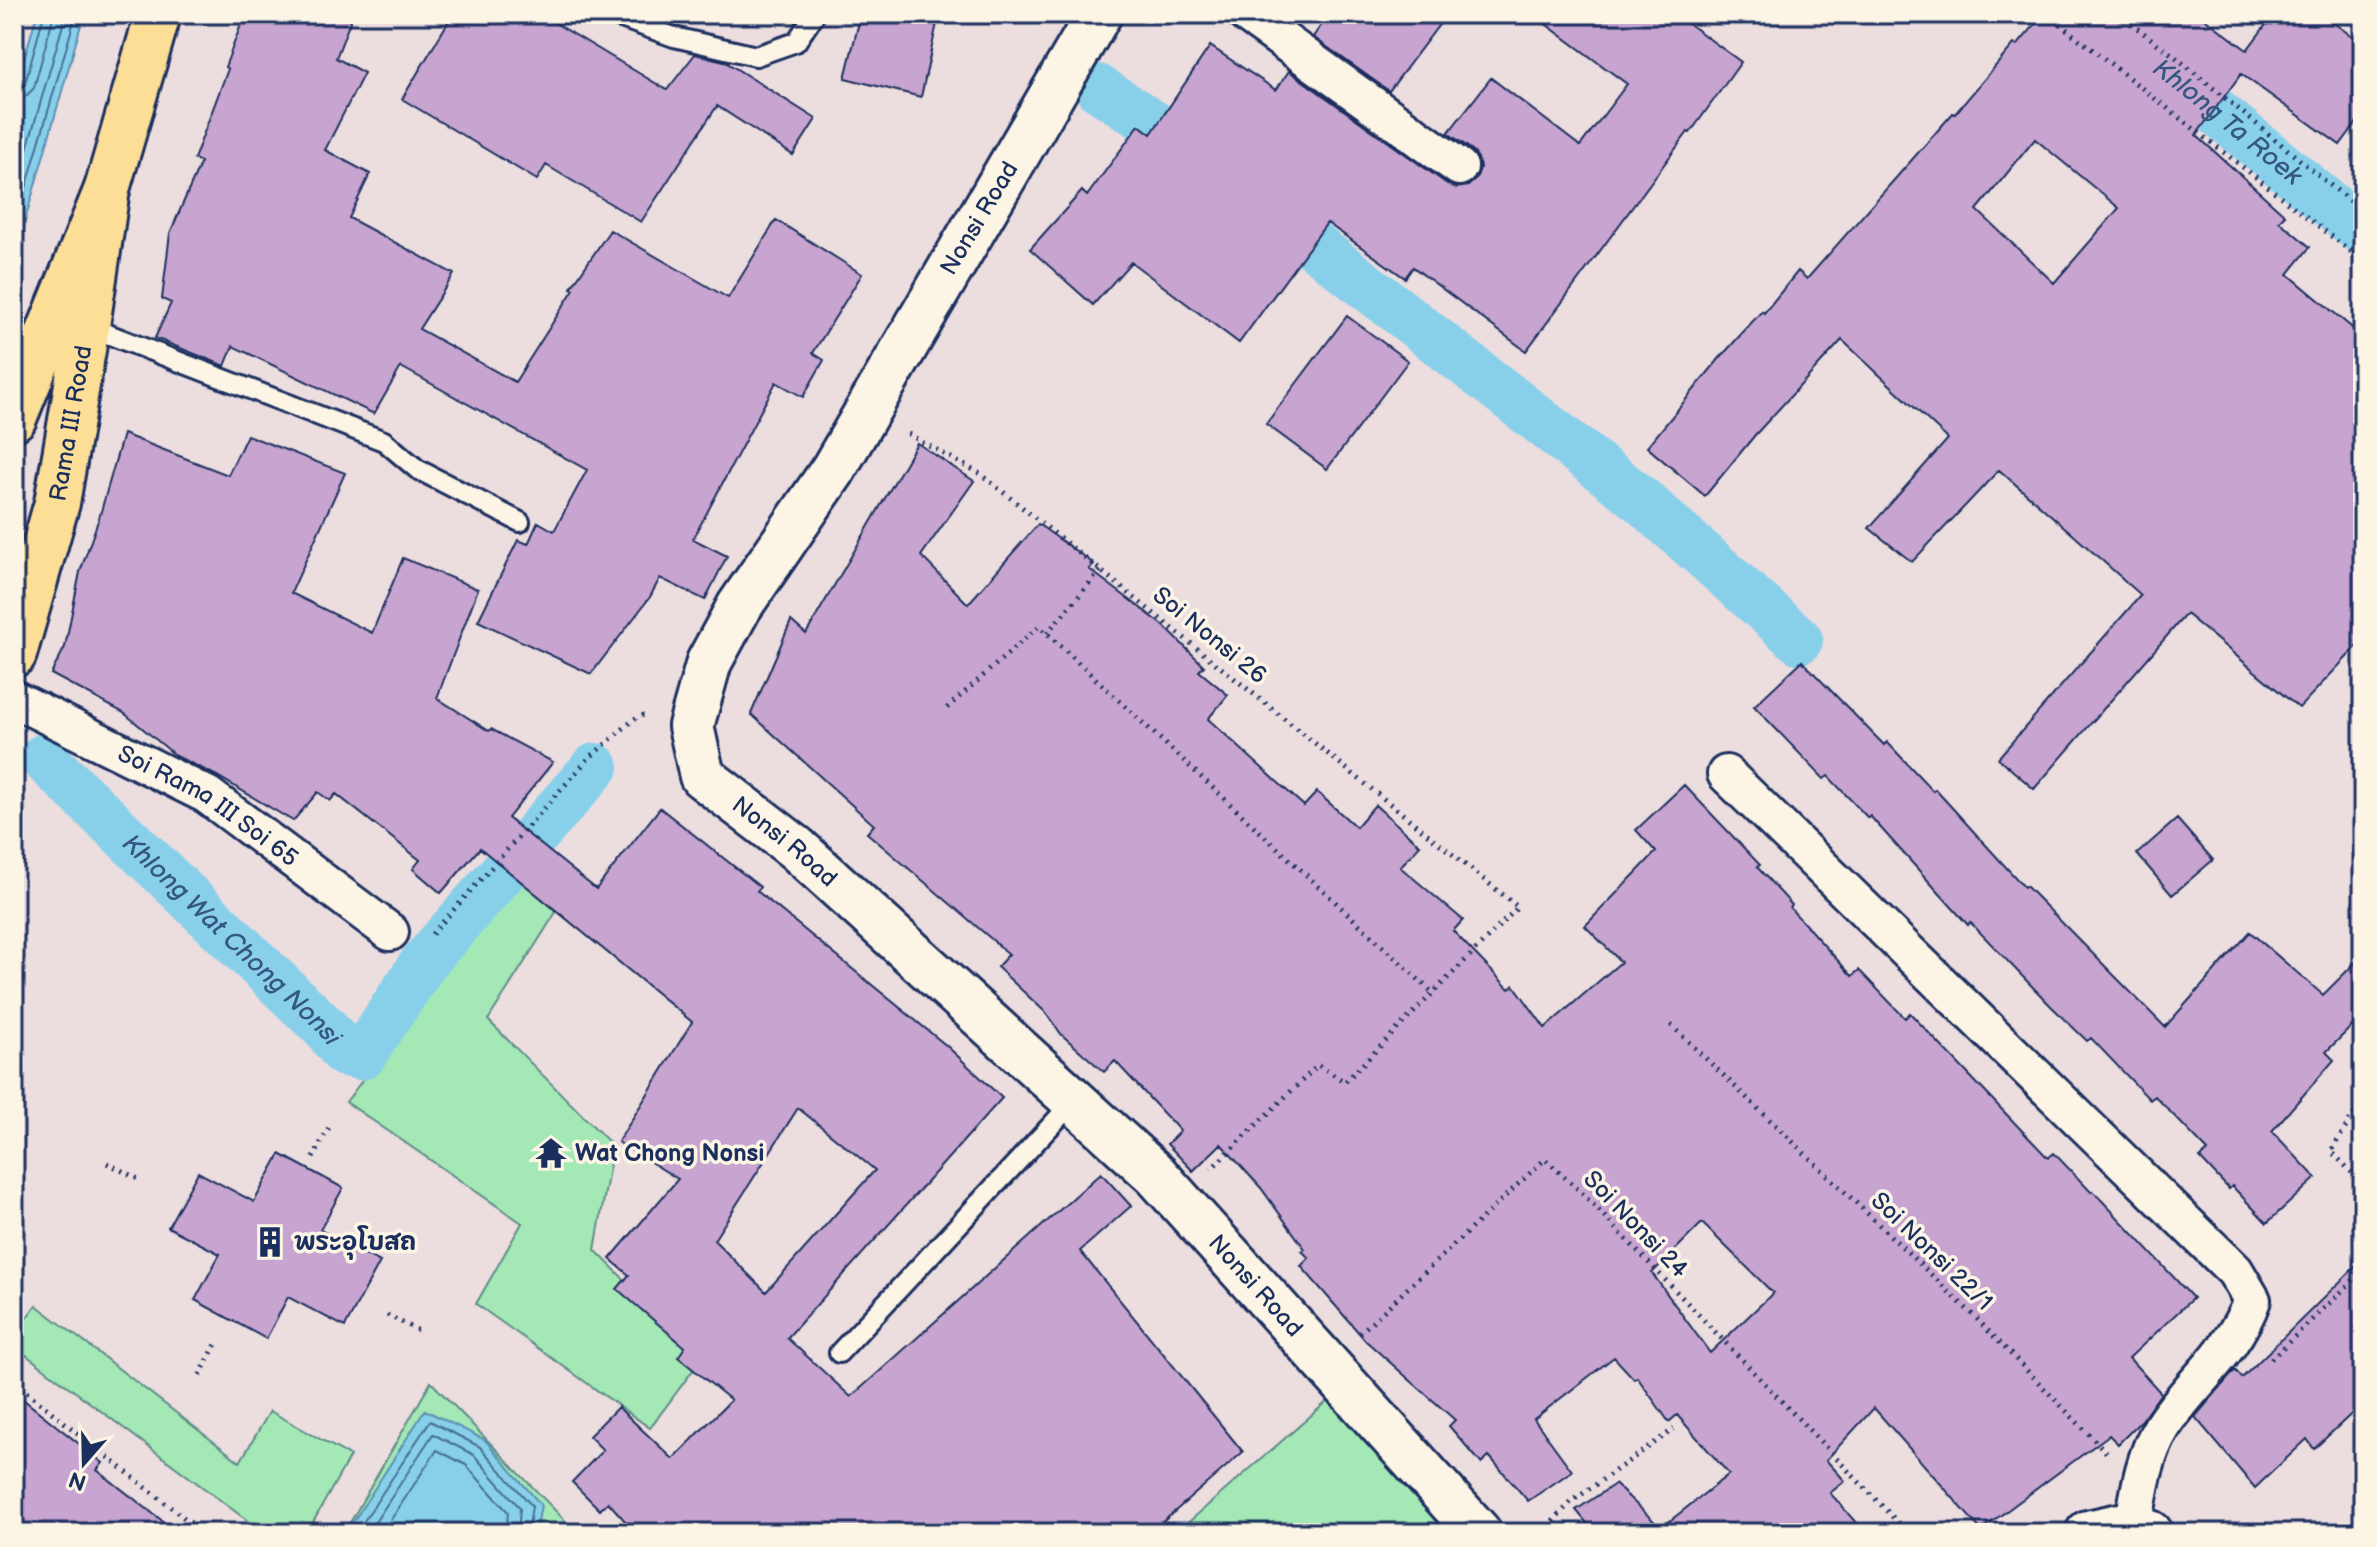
<svg xmlns="http://www.w3.org/2000/svg" width="2377" height="1547" viewBox="0 0 2377 1547" font-family="'Balsamiq Sans','Playpen Sans Thai',sans-serif">
  <rect width="100%" height="100%" fill="#ecdddf"/>
  <filter id="ink" filterUnits="userSpaceOnUse"><feTurbulence type="fractalNoise" baseFrequency=".0125" numOctaves="2"/><feDisplacementMap in="SourceGraphic" scale="16" xChannelSelector="R" yChannelSelector="G"/><feConvolveMatrix kernelMatrix="1 2 1 2 8 2 1 2 1" color-interpolation-filters="sRGB"/></filter>
  <g filter="url(#ink)">
    <path fill="#a3e8b5" stroke="#5f8c8a" stroke-width="2" d="M516 875 558 909 488 1020 613 1146 595 1250 702 1358 650 1428 476 1304 522 1223 346 1102Z
      M36 1305 240 1462 270 1411 350 1456 307 1533H264L14 1346V1335Z
      M431 1382 577 1533H344Z
      M1329 1400 1447 1533H1176Z"/>
    <path fill="#88d0ea" stroke="#5c90b2" stroke-width="2" d="M37 14H84L14 259V94Z
      M425 1410 485 1440 541 1505 536 1533H346Z"/>
    <g fill="none" stroke-linecap="round" stroke-linejoin="round">
      <path stroke="#476f96" stroke-width="2" d="M14 89 20 88 25 84 44 14
        M14 99 26 96 34 88 54 14
        M14 194 66 14
        M14 230 76 14
        M356 1533 430 1421 480 1447 532 1506 528 1533
        M368 1533 433 1434 474 1455 520 1508 518 1533
        M382 1533 437 1450 466 1465 508 1512 506 1533"/>
      <g stroke="#88d0ea" stroke-width="48">
        <path id="s1" d="M2091 14 2185 86 2363 232"/>
        <path d="M1098 88 1178 140 1639 498 1799 640"/>
        <path id="s2" d="M43 758 326 1029 345 1053 362 1056 424 962 595 767"/>
      </g>
    </g>
    <path fill="#c8a5d0" stroke="#1b2f5e" stroke-width="2" fill-rule="evenodd" d="M245 14H353L336 58 364 73 325 150 370 174 349 218 454 274 419 329 515 382 574 289 571 288 610 230 728 298 776 220 862 274 813 353 824 360 803 397 776 382 693 539 727 556 705 600 660 578 650 597 591 674 478 621 518 540 528 544 538 522 554 531 587 470 401 367 374 414 233 346 225 366 155 338 171 303 162 299 170 233 201 162 194 159 228 69 225 67Z
      M453 14H540L667 90 695 54 724 61 816 119 793 155 717 106 641 222 546 165 537 180 402 99Z
      M861 14H939L921 97 845 78Z
      M1329 14H1447L1389 91 1313 37Z
      M1532 14H1675L1741 62 1690 133 1688 132 1526 351 1413 267 1405 278 1327 223 1239 343 1131 262 1093 305 1030 249 1082 191 1087 196 1139 125 1151 134 1210 46 1276 90 1289 71 1447 184 1456 188 1468 186 1476 179 1480 168 1478 158 1472 150 1448 133 1491 78 1580 146 1627 84Z
      M2044 14H2199L2247 50 2274 14H2321L2363 44V114L2340 145 2241 74 2196 135 2285 215 2279 221 2310 247 2288 274 2363 337V640L2299 708 2186 614 2034 789 1998 758 2141 595 2069 531 1999 470 1912 562 1869 528 1948 439 1842 340 1755 435 1705 496 1647 447 1719 359 1762 311 1764 313 1798 271 1807 279 1953 113 1955 114 2014 44 2017 46ZM2035 139 2119 208 2054 283 1977 210Z
      M1347 316 1408 361 1327 469 1266 424Z
      M123 434 228 475 247 435 345 473 291 593 372 633 403 558 478 589 437 698 489 731 491 729 553 762 508 818 596 889 660 808 760 887 757 891 948 1047 1002 1098 787 1338 851 1397 1101 1173 1131 1206 1080 1251 1243 1452 1150 1533H636L608 1502 600 1510 572 1482 603 1450 589 1436 618 1407 673 1459 731 1400 678 1357 685 1347 617 1289 629 1275 610 1259 678 1179 618 1142 692 1022 480 848 441 893 413 869 420 860 336 794 330 801 318 792 293 821 217 776 176 756 124 713 51 674 65 647 80 572 100 515ZM798 1108 875 1170 766 1292 714 1240Z
      M917 443 974 481 921 556 968 604 1038 524 1094 564 1089 569 1163 625 1204 666 1199 671 1228 695 1208 719 1304 806 1317 792 1356 827 1375 805 1420 845 1400 867 1463 920 1453 931 1509 989 1514 985 1545 1028 1621 962 1585 926 1656 852 1636 830 1684 785 1760 865 1757 867 1792 905 1790 908 1852 976 1859 970 1905 1018 1910 1013 2048 1158 2054 1153 2091 1192 2093 1191 2193 1298 2129 1358 2161 1393 2142 1420 2118 1444 2109 1435 1981 1530 1874 1408 1826 1460 1845 1481 1830 1493 1865 1533H1595L1576 1510 1615 1484 1661 1528 1729 1474 1677 1415 1669 1422 1637 1377 1634 1379 1614 1357 1534 1419 1572 1471 1528 1501 1489 1456 1481 1463 1449 1426 1455 1420 1366 1341 1301 1266 1309 1258 1302 1251 1305 1249 1261 1188 1221 1144 1193 1171 1167 1144 1180 1131 1115 1061 1104 1072 1062 1035 1044 1011 997 967 1009 954 867 833 874 825 751 714 791 621 806 634ZM1702 1223 1773 1293 1710 1353 1652 1273Z
      M1802 661 1884 745 1887 742 1933 791 1935 789 2024 887 2026 886 2165 1027 2250 932 2323 995 2363 955V1015L2326 1052 2334 1060 2272 1131 2316 1178 2267 1223 2232 1186 2229 1189 2200 1158 2208 1151 2155 1096 2150 1100 2091 1038 2087 1041 2051 1006 1970 922 1968 925 1870 816 1868 818 1828 776 1824 779 1754 706Z
      M2177 819 2213 860 2172 895 2137 854Z
      M280 1154 343 1188 320 1230 380 1262 345 1327 288 1297 266 1339 195 1300 220 1254 168 1227 198 1172 254 1202Z
      M2363 1259V1403L2314 1449 2307 1439 2255 1488 2195 1417 2235 1370 2242 1378Z
      M14 1392 103 1463 97 1470 178 1533H14Z"/>
    <g fill="none" stroke-linecap="round" stroke-linejoin="round">
      <defs>
        <path id="service" d="M610 14 674 37 756 56 796 42 815 14
          M87 326 384 441 417 469 520 522
          M839 1353 1074 1101"/>
        <g id="minor">
          <path d="M1246 14 1459 167"/>
          <path id="s3" d="M14 699 207 795 390 932"/>
          <path d="M1726 774 2235 1271 2252 1300C2233 1353 2191 1382 2162 1427 2143 1458 2139 1493 2133 1528"/>
        </g>
        <g id="tertiary">
          <path id="s4" d="M1099 14 833 470 739 607 709 662 691 726 702 776 796 848 1156 1175 1479 1533"/>
          <path d="M2088 1533 2120 1526 2150 1533"/>
        </g>
        <g id="primary">
          <path d="M14 418 107 189 158 14"/>
          <path id="s5" d="M14 654 57 503 87 326 107 189"/>
        </g>
      </defs>
      <use href="#service" stroke="#1b2f5e" stroke-width="24"/>
      <use href="#minor" stroke="#1b2f5e" stroke-width="42"/>
      <use href="#tertiary" stroke="#1b2f5e" stroke-width="50"/>
      <use href="#primary" stroke="#1b2f5e" stroke-width="50"/>
      <path stroke="#1b2f5e" stroke-width="5" stroke-dasharray="2 6" stroke-linecap="butt" d="M2047 14 2363 261
        M2118 14 2173 55 2363 212
        M908 434 982 475 1518 907 1345 1082 1318 1065 1211 1169
        M1047 633 1101 570
        M947 708 1039 626 1433 993
        M432 934 589 758 638 716 647 715
        M1671 1025 1972 1314 2107 1453
        M2363 1100 2331 1151 2363 1184
        M313 1158 329 1127
        M107 1163 138 1179
        M387 1315 419 1331
        M1360 1333 1545 1159 1580 1191 1908 1533
        M2271 1359 2363 1271
        M200 1375 216 1344
        M14 1382 203 1533
        M1542 1533 1571 1502 1674 1429"/>
      <use href="#service" stroke="#fcf5e5" stroke-width="18"/>
      <use href="#minor" stroke="#fcf5e5" stroke-width="36"/>
      <use href="#tertiary" stroke="#fcf5e5" stroke-width="44"/>
      <use href="#primary" stroke="#fcde96" stroke-width="44"/>
    </g>
  </g>
  <defs>
    <symbol id="temple-bare" viewBox="-9 -9 18 18"><path d="M0-6L5-2H3V0L6.5 2.5H4V6H1.5V3h-3V6H-4V2.5H-6.5L-3 0V-2H-5Z" fill="#1b2f5e" stroke="#fcf5e5" stroke-width="2.5" paint-order="stroke"/></symbol>
    <symbol id="building-bare" viewBox="-9 -9 18 18"><path d="M-4-6H4V6H1V3H-1V6H-4ZM-2.5-4.3h1.7v1.8h-1.7ZM.8-4.3h1.7v1.8H.8ZM-2.5-1h1.7V.8h-1.7ZM.8-1h1.7V.8H.8Z" fill="#1b2f5e" stroke="#fcf5e5" stroke-width="2.5" paint-order="stroke"/></symbol>
  </defs>
  <g fill-rule="evenodd">
    <use href="#temple-bare" x="529" y="1131" width="44" height="44"/>
    <use href="#building-bare" x="248" y="1220" width="44" height="44"/>
  </g>
  <g text-anchor="middle" stroke-width="7" stroke-linejoin="round" paint-order="stroke">
    <g font-size="24" fill="#1b2f5e" stroke="#fcf5e5">
      <text transform="translate(979 218) rotate(-59)" y="8">Nonsi Road</text>
      <text dy="8" stroke="none"><textPath href="#s5" startOffset="238">Rama III Road</textPath></text>
      <text transform="translate(1210 635) rotate(39)" y="8">Soi Nonsi 26</text>
      <text dy="8" stroke="none"><textPath href="#s3" startOffset="222">Soi Rama III Soi 65</textPath></text>
      <text dy="8" stroke="none"><textPath href="#s4" startOffset="980">Nonsi Road</textPath></text>
      <text transform="translate(1636 1224) rotate(46)" y="8">Soi Nonsi 24</text>
      <text transform="translate(1932 1251) rotate(44)" y="8">Soi Nonsi 22/1</text>
      <text dy="8" stroke="none"><textPath href="#s4" startOffset="1628">Nonsi Road</textPath></text>
    </g>
    <g font-size="24" font-weight="bold" fill="#1b2f5e" stroke="#fcf5e5" text-anchor="start">
      <text x="575" y="1161">Wat Chong Nonsi</text>
      <text x="294" y="1250">พระอุโบสถ</text>
    </g>
    <g font-size="26" font-style="italic" fill="#365781" stroke="#fcf5e5">
      <text dy="9" stroke="none"><textPath href="#s1" startOffset="174">Khlong Ta Roek</textPath></text>
      <text dy="9" stroke="none"><textPath href="#s2" startOffset="262">Khlong Wat Chong Nonsi</textPath></text>
    </g>
  </g>
  <rect width="2377" height="1547" fill="none" stroke="#fcf5e5" stroke-width="48"/>
  <rect x="24" y="24" width="2329" height="1499" fill="none" stroke="#1b2f5e" stroke-width="3" filter="url(#ink)"/>
  <g transform="translate(84 1463) rotate(200)" stroke="#fcf5e5" stroke-width="6" paint-order="stroke">
  <path d="M0-6L14 30L0 20L-14 30Z" fill="#1b2f5e"/>
  <text y="-12" font-size="22" font-weight="bold" text-anchor="middle" fill="#1b2f5e">N</text>
  </g>
</svg>
